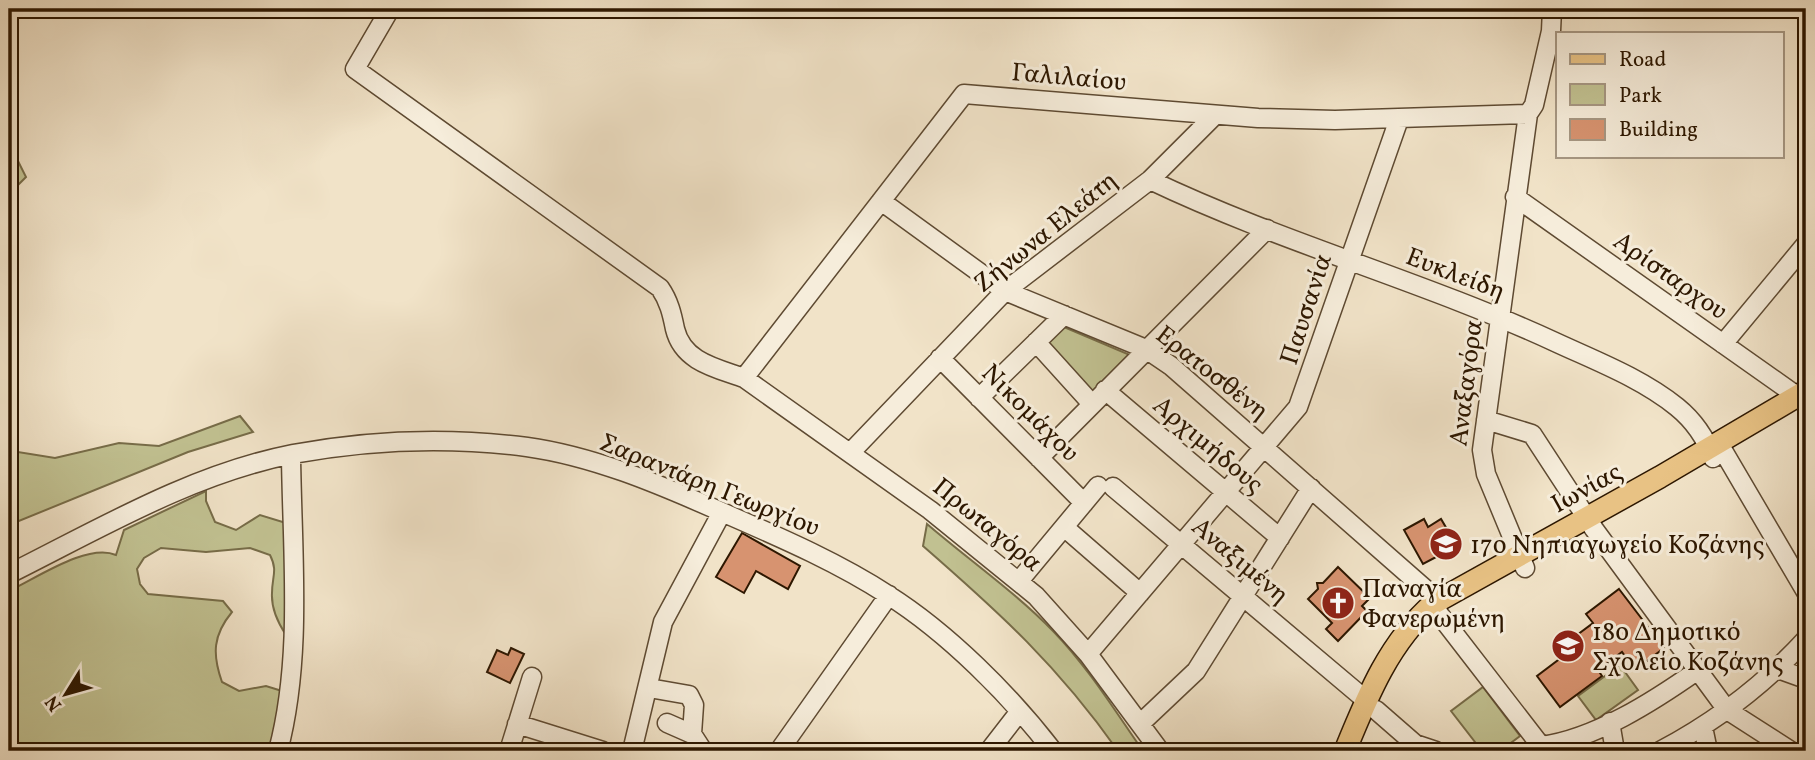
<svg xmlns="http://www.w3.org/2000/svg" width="1815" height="760" viewBox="0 0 1815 760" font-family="Vollkorn,serif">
  <rect width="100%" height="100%" fill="#f1e3c8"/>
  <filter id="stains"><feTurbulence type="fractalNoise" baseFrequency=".00286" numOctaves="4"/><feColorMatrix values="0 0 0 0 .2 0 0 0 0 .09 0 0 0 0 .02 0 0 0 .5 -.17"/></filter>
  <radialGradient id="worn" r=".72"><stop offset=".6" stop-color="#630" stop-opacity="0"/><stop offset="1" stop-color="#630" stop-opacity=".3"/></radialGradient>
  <path fill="#c1c191" stroke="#776c48" stroke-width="2" d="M9 143 26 177 9 194Z
    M1064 327 1130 355 1089 395 1045 346Z
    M240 416 253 432 188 452 9 525V457L18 452 55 458 119 443 159 446Z
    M206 491V501L215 522 236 530 260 515 286 523V635C278 623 271 609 272 593 272 576 278 571 270 555L250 548 206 552 161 548 144 558 137 569 140 584 148 594 223 601 232 612C213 635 212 654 222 682L239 691 266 686 282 691 273 751H9V591C37 578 87 543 116 555L124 530Z
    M927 524C969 560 1015 592 1053 631 1088 667 1115 711 1143 751H1118C1058 666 1001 614 923 546Z
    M1620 665 1638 690 1596 720 1578 696Z
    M1483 687 1520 736 1500 751H1482L1451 711Z"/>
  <path fill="#d79370" stroke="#2d1700" stroke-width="2" d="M1424 519 1428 527 1441 519 1451 536 1433 548 1438 556 1423 564 1404 530Z
    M742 533 800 566 788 589 756 571 744 593 716 577Z
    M1338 567 1370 598 1362 606 1367 611 1338 641 1326 629 1332 623 1308 599 1318 589 1317 583H1323Z
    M1619 589 1664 648 1635 670 1622 652 1598 670 1602 676 1560 707 1537 676 1578 645 1573 638 1593 623 1586 614Z
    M511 648 524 654 510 683 487 672 497 650 508 655Z"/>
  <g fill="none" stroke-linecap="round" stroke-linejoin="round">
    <defs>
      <path id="minor" d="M390 9 355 69 660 288C669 301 672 314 675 329 683 362 716 368 744 378L930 510 1036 596 1088 654 1160 751
        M1150 180C1282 243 1423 281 1555 342 1596 361 1641 378 1677 407 1693 420 1706 439 1713 458
        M1515 197 1797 396
        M881 201 1005 291 1146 349 1171 366 1424 588 1432 597 1439 614 1541 746
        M1036 342 1092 404
        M1723 344 1806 244
        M940 358 1084 503
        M744 378 964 94 1258 118 1335 120 1528 114
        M1105 390 1280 538
        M979 398 1064 315
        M1486 420 1532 434 1594 529 1727 710 1791 751
        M1718 442 1806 592
        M851 452 1005 291 1150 180 1215 115
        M1039 458 1267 229
        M1113 487 1367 701
        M1064 527 1140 593
        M1525 568 1486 474 1482 450 1528 114 1534 105 1551 31 1552 9
        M9 574C101 528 192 474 293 454 369 440 450 437 527 447 592 456 656 483 715 509 774 535 834 560 888 595 948 633 1010 695 1053 751
        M1019 581 1098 486
        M1088 654 1298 407 1399 119
        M1778 669 1806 679
        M649 688 689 695 694 705 692 734
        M1376 710 1415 744 1436 751
        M1610 722 1615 751
        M667 723 692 734 703 751
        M1141 723 1196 671 1311 488
        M517 724 603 751
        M1703 727 1708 751
        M1541 746C1595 739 1654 701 1698 670
        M278 751C303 657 292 552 291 455
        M509 751 532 677
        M632 751 663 622 722 512
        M779 751 889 595
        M989 751 1020 711
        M1660 751C1715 722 1764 685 1806 639"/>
      <path id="major" d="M1345 751C1367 697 1389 642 1434 603L1660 477 1806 391"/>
    </defs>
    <use href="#minor" stroke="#5e4a32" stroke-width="21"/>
    <use href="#major" stroke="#2d1700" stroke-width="24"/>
    <use href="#minor" stroke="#f6eddb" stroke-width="18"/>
    <use href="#major" stroke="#e8c284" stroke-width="21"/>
  </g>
  <defs>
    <symbol id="school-disc" viewBox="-11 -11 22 22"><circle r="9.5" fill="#8f2418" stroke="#f6eddb"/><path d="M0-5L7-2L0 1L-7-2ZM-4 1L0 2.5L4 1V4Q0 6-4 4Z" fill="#fff"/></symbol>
    <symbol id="church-disc" viewBox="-11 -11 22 22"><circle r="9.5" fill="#8f2418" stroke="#f6eddb"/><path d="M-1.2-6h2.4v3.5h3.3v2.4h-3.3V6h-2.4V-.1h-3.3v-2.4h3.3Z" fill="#fff"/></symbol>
  </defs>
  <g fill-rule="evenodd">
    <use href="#school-disc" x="1427" y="525" width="38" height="38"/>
    <use href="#church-disc" x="1319" y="584" width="38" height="38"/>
    <use href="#school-disc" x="1549" y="627" width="38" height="38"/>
  </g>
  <g text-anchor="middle" stroke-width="6" stroke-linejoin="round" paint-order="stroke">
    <g font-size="26" fill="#2d1700" stroke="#f6eddb">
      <text transform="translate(1069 76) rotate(5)" y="9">Γαλιλαίου</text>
      <text transform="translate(1045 231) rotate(-39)" y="9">Ζήνωνα Ελεάτη</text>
      <text transform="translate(1456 273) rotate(21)" y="9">Ευκλείδη</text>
      <text transform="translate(1671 275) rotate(35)" y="9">Αρίσταρχου</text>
      <text transform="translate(1305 309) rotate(-72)" y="9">Παυσανία</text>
      <text transform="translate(1213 372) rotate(38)" y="9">Ερατοσθένη</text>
      <text transform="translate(1465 383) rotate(-83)" y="9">Αναξαγόρα</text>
      <text transform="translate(1031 412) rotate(45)" y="9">Νικομάχου</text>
      <text transform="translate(1209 444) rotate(40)" y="9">Αρχιμήδους</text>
      <text transform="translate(710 484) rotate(22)" y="9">Σαραντάρη Γεωργίου</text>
      <text transform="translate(1586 487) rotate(-29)" y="9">Ιωνίας</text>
      <text transform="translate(988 524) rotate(39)" y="9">Πρωταγόρα</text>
      <text transform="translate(1241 560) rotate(40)" y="9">Αναξιμένη</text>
    </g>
    <g font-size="26" fill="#2d1700" stroke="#f6eddb" text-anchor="start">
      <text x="1470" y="553">17ο Νηπιαγωγείο Κοζάνης</text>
      <text x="1362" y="597">Παναγία<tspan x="1362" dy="30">Φανερωμένη</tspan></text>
      <text x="1592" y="640">18ο Δημοτικό<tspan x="1592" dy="30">Σχολείο Κοζάνης</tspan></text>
    </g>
  </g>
  <rect width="1815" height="760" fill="none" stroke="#f1e3c8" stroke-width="35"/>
  <rect x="10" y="10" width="1794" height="739" fill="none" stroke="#2d1700" stroke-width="3.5"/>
  <rect x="18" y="18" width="1780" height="725" fill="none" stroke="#2d1700" stroke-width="2"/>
  <rect x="1556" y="32" width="228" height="126" fill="#f6eddb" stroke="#a69783" stroke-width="2"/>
  <rect x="1570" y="54" width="35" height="10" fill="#e8c284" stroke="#a69783" stroke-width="2"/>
  <text x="1619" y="66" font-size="21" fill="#2d1700">Road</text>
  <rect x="1570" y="84" width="35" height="21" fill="#c1c191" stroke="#a69783" stroke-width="2"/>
  <text x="1619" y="102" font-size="21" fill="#2d1700">Park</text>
  <rect x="1570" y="119" width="35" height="21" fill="#d79370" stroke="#a69783" stroke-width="2"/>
  <text x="1619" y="136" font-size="21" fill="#2d1700">Building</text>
  <g transform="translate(66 694) rotate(233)" stroke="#f6eddb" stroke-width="5" paint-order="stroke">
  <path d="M0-5L12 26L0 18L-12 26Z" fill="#2d1700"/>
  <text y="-10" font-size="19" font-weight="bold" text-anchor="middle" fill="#2d1700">N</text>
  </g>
  <rect width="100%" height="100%" filter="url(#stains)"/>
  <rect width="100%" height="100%" fill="url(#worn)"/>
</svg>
